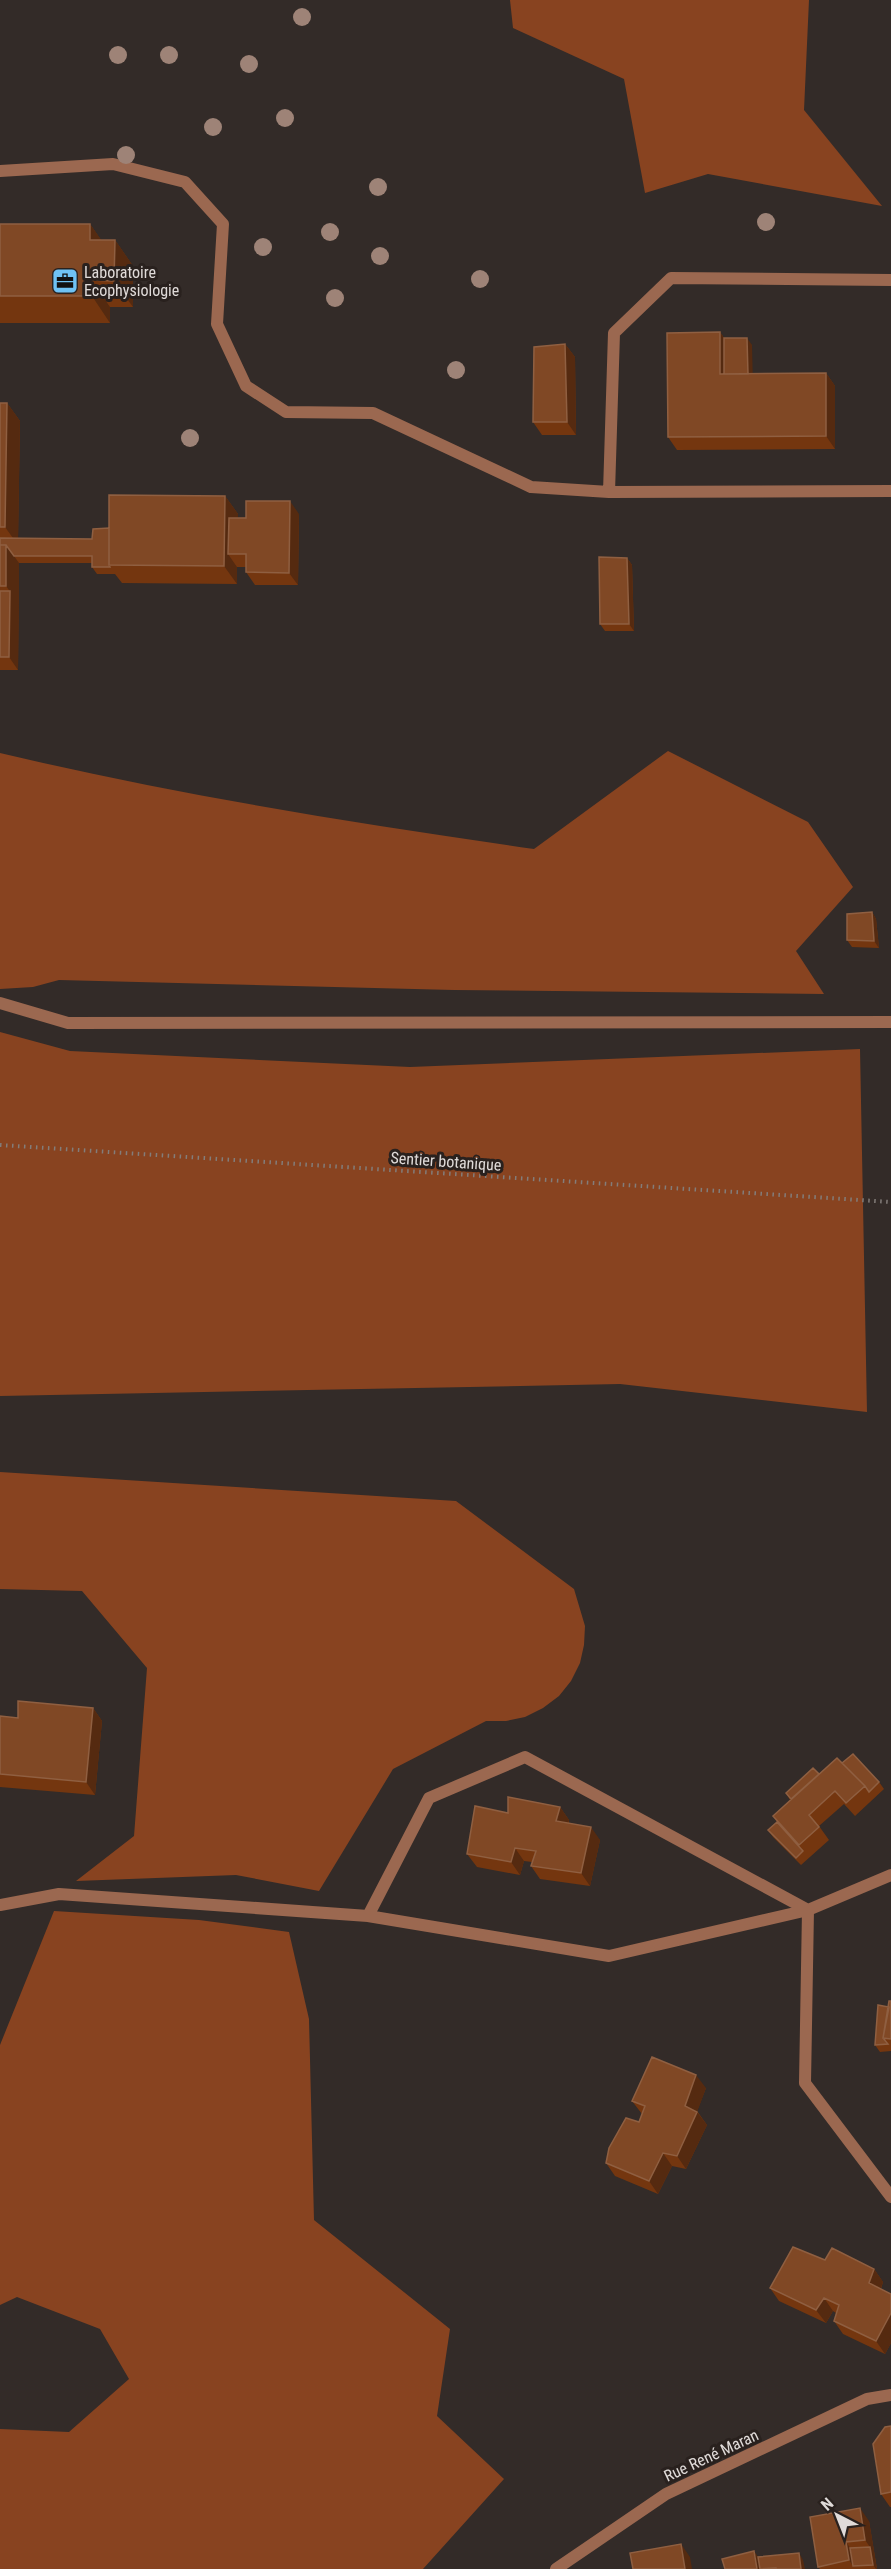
<svg xmlns="http://www.w3.org/2000/svg" width="891" height="2569" viewBox="0 0 891 2569" font-family="'Roboto Condensed',sans-serif">
  <rect width="100%" height="100%" fill="#332b28"/>
  <path fill="#884320" d="M510 0H809L804 110 882 206 708 174 645 193 624 79 513 28Z
    M668 751 808 822 853 887 796 951 824 994 454 990 59 980 33 987 0 989V753C176 795 355 823 534 849Z
    M0 1032 70 1051 410 1067 860 1049 867 1412 620 1384 0 1396Z
    M0 1472 456 1501 574 1589 585 1626 584 1645 580 1663 571 1681 559 1696 543 1708 525 1717 506 1721H486L393 1769 319 1891 236 1875 76 1881 134 1836 147 1668 82 1591 0 1589Z
    M54 1911 199 1920 289 1932 309 2019 314 2220 450 2329 437 2416 504 2479 423 2569H0V2429L69 2432 129 2379 100 2329 17 2297 0 2305V2045Z"/>
  <g fill="none" stroke-linecap="round" stroke-linejoin="round">
    <path stroke="#837d7a" stroke-width="4" stroke-dasharray="1.5 4.5" stroke-linecap="butt" d="M0 1145 891 1202"/>
    <path stroke="#9b6850" stroke-width="12" d="M0 171 113 164 185 182 223 224 217 324 246 386 286 412 373 413 531 487 609 492 891 491
      M609 492 614 333 671 278 891 280
      M0 1003 68 1023 891 1022
      M0 1905 59 1894 368 1916 609 1956 808 1910 891 1875
      M368 1916 429 1798 525 1757 808 1910 805 2083 891 2197"/>
    <path stroke="#9b6850" stroke-width="12" d="M556 2569 666 2494 867 2399 891 2395"/>
  </g>
  <g fill="#9e8377">
    <circle cx="302" cy="17" r="9"/>
    <circle cx="118" cy="55" r="9"/>
    <circle cx="169" cy="55" r="9"/>
    <circle cx="249" cy="64" r="9"/>
    <circle cx="285" cy="118" r="9"/>
    <circle cx="213" cy="127" r="9"/>
    <circle cx="126" cy="155" r="9"/>
    <circle cx="378" cy="187" r="9"/>
    <circle cx="766" cy="222" r="9"/>
    <circle cx="330" cy="232" r="9"/>
    <circle cx="263" cy="247" r="9"/>
    <circle cx="380" cy="256" r="9"/>
    <circle cx="480" cy="279" r="9"/>
    <circle cx="335" cy="298" r="9"/>
    <circle cx="456" cy="370" r="9"/>
    <circle cx="190" cy="438" r="9"/>
  </g>
  <path fill="#74360f" d="M0 224H90L101 240H115L133 266V307H110V323H0Z
    M720 332 724 338 752 345V373H826L835 386V449L677 450 668 437Z
    M565 344 575 357 576 435H542L533 422Z
    M0 403H7L20 421 18 539H92L109 528 225 496 238 514 237 518 299 514 298 585H255L246 572V567H237V584L122 583 115 574H97L92 567V563H19L18 670H0Z
    M627 558 632 565 634 631H605L600 624Z
    M872 912 876 919 879 948 852 947 847 940Z
    M93 1708 102 1721 95 1795 0 1787V1716L18 1718Z
    M842 1763 879 1782 884 1789 855 1816 844 1804 819 1826 829 1840 801 1865 773 1837 768 1830 777 1822 773 1816 790 1800 786 1793Z
    M560 1807 569 1820V1823L600 1840 590 1886 540 1879 531 1866 532 1862 524 1861 520 1875 477 1867 467 1854 508 1813Z
    M891 2001V2051L880 2052 875 2045Z
    M706 2088 697 2111 707 2125 686 2169 672 2166 658 2194 615 2176 606 2163 639 2122 642 2114 632 2101Z
    M825 2260 874 2269 883 2282 881 2289 891 2294V2343L885 2354 843 2334 834 2321 836 2313 833 2311 826 2323 779 2301 770 2288Z
    M891 2426V2507H890L881 2494Z
    M869 2521 877 2569H820L818 2567Z"/>
  <path fill="#552a10" d="M90 224 109 251 90 240Z
    M115 240 133 266V307L114 281Z
    M91 280 110 307V323L92 296Z
    M720 332 729 345V380L720 374Z
    M747 338 752 345 753 386 748 380Z
    M565 344 575 357 576 435 567 422Z
    M826 373 835 386V449L826 436Z
    M7 403 20 421 18 545 5 527Z
    M225 496 238 514 237 554H228L237 567V584L224 566Z
    M290 501 299 514 298 585 289 573Z
    M6 545 19 563V604L6 586Z
    M627 558 632 565 634 631 629 624Z
    M10 591 19 604 18 670 9 657Z
    M872 912 876 919 879 948 874 941Z
    M93 1708 102 1721 95 1795 86 1782Z
    M560 1807 569 1820 566 1834 556 1821Z
    M591 1827 600 1840 590 1886 581 1873Z
    M515 1848 524 1861 520 1875 511 1862Z
    M696 2075 706 2088 696 2115 697 2112 707 2125 686 2169 677 2156 685 2106Z
    M663 2153 672 2166 658 2194 649 2181Z
    M874 2269 883 2282 878 2296 869 2283Z
    M824 2298 833 2311 826 2323 816 2310Z
    M891 2313V2343L885 2354 876 2341Z
    M860 2508 869 2521 877 2569H876L873 2565 870 2547 865 2540Z
    M846 2542 855 2555 853 2566 849 2560Z
    M681 2544 690 2557 692 2569H685Z
    M754 2551 763 2564 764 2569H757Z
    M799 2553 803 2560 805 2569H801Z"/>
  <path fill="#804825" stroke="#8f5f41" stroke-width="1.5" d="M0 224H90V240H115L114 281 91 280 92 296H0Z
    M720 332V374L826 373V436L668 437 667 333Z
    M724 338H747L748 374H724Z
    M565 344 567 422H533L534 347Z
    M0 403H7L5 527H0Z
    M109 495 225 496 224 566 109 565Z
    M246 501H290L289 573 246 572V554H228L229 518H246Z
    M109 528V565L110 567H92V556H14L6 545H0V538L92 539 93 529Z
    M0 545H6V586H0Z
    M599 557 627 558 629 624H600Z
    M0 591H10L9 657H0Z
    M872 912 874 941 847 940V914Z
    M18 1701 93 1708 86 1782 0 1774V1716L18 1718Z
    M853 1754 879 1782 869 1792 865 1786 842 1763Z
    M837 1758 865 1786 846 1803 835 1791 809 1815 819 1827 799 1845 773 1816Z
    M813 1768 819 1774 791 1799 786 1793Z
    M508 1797 560 1807 556 1821 591 1827 581 1873 531 1866 536 1851 515 1848 511 1862 467 1854 475 1806 508 1813Z
    M777 1822 803 1851 796 1858 768 1830Z
    M889 2001H891V2039L883 2038Z
    M878 2005 889 2007 883 2038 888 2044 875 2045Z
    M652 2057 696 2075 685 2106 697 2112 677 2156 663 2153 649 2181 606 2163 609 2148 626 2118 639 2122 645 2106 632 2101Z
    M793 2247 825 2260 832 2248 874 2269 869 2283 891 2294V2313L876 2341 834 2321 839 2305 824 2298 816 2310 770 2288Z
    M891 2426V2492L881 2494 873 2444 885 2427Z
    M860 2508 865 2540 846 2542 849 2560 818 2567 810 2517Z
    M681 2544 685 2569H633L630 2553Z
    M870 2547 873 2565 853 2566 850 2548Z
    M754 2551 757 2569H725L722 2559Z
    M799 2553 801 2569H777L776 2568 760 2569 758 2557Z"/>
  <defs>
    <symbol id="office-square" viewBox="-11 -11 22 22"><rect x="-9" y="-9" width="18" height="18" rx="4" fill="#6fc2f4" stroke="#29211e"/><path d="M-6-3h4V-5.5h4V-3h4V5H-6ZM-1-4.5V-3h2v-1.5ZM-6 0V1H6V0Z" fill="#111"/></symbol>
  </defs>
  <g fill-rule="evenodd">
    <use href="#office-square" x="50" y="266" width="30" height="30"/>
  </g>
  <g text-anchor="middle" stroke-width="6" stroke-linejoin="round" paint-order="stroke">
    <g font-size="16" fill="#e0dbd9" stroke="#29211e" text-anchor="start">
      <text x="84" y="278">Laboratoire<tspan x="84" dy="18">Ecophysiologie</tspan></text>
    </g>
    <g font-size="16" fill="#e0dbd9" stroke="#29211e">
      <text transform="translate(446 1161) rotate(4)" y="6">Sentier botanique</text>
      <text transform="translate(711 2455) rotate(-25)" y="6">Rue René Maran</text>
    </g>
  </g>
  <g transform="translate(837 2515) rotate(318)" stroke="#29211e" stroke-width="4.5" paint-order="stroke">
  <path d="M0-4.5L10 22L0 15L-10 22Z" fill="#e0dbd9"/>
  <text y="-9" font-size="16" font-weight="bold" text-anchor="middle" fill="#e0dbd9">N</text>
  </g>
</svg>
